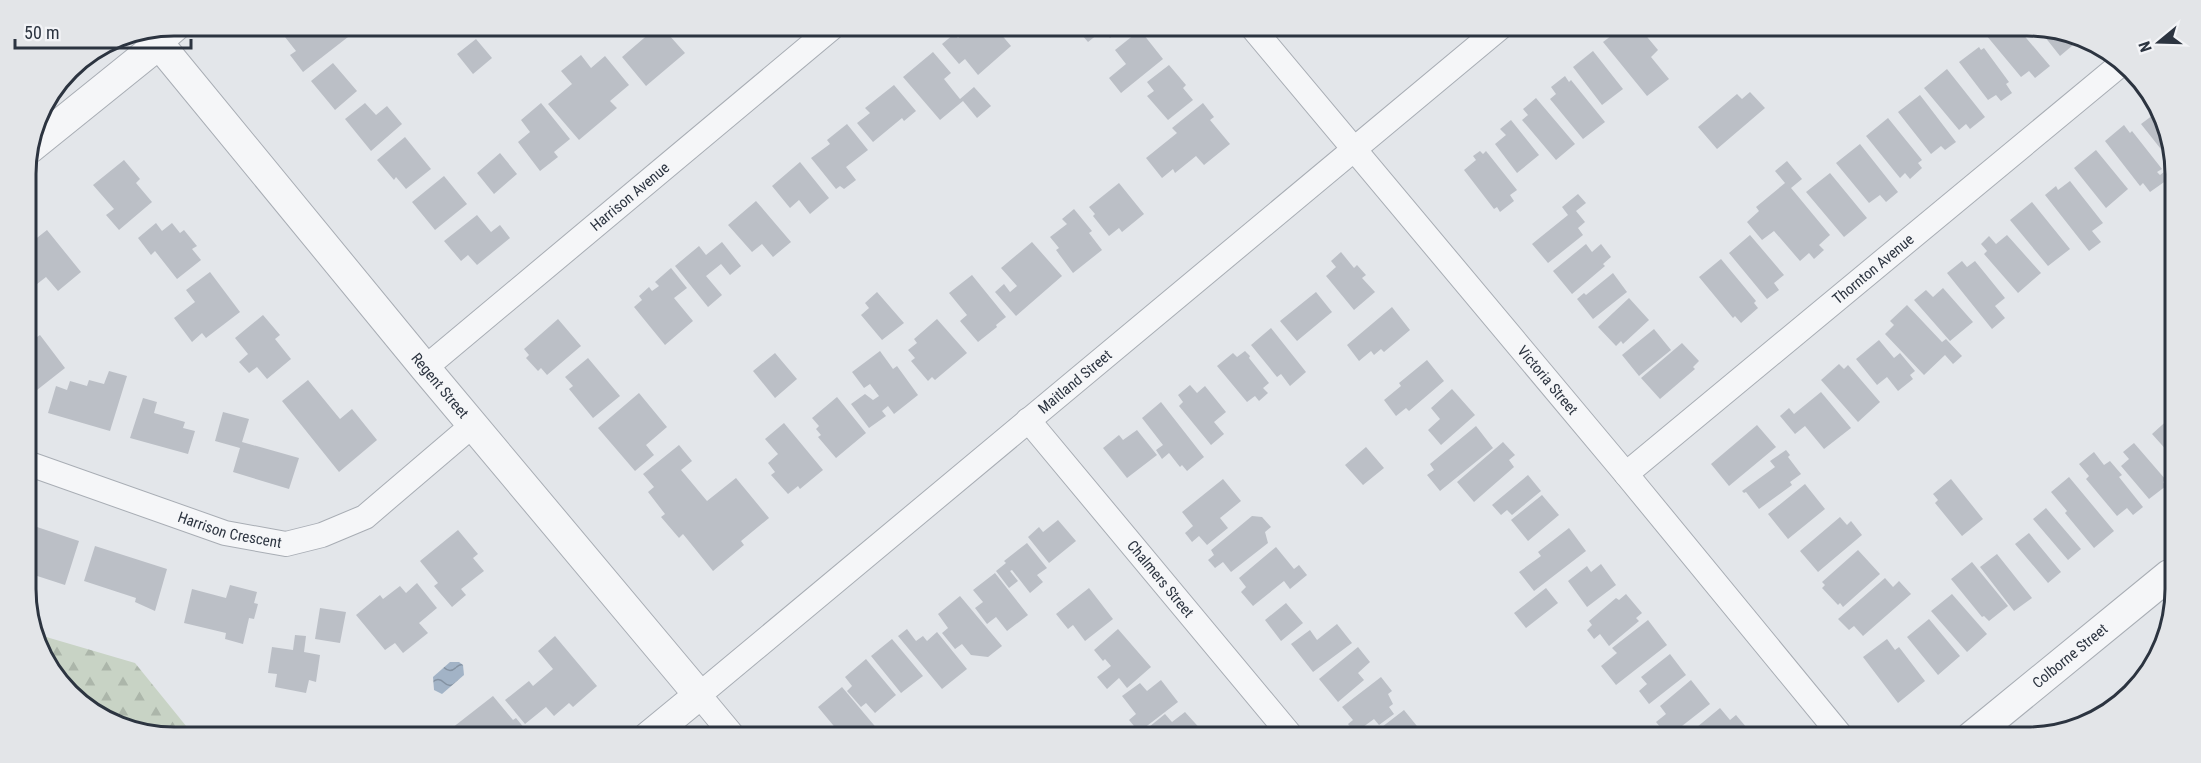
<svg xmlns="http://www.w3.org/2000/svg" width="2201" height="763" viewBox="0 0 2201 763" font-family="'Roboto Condensed',sans-serif">
  <defs>
    <pattern id="forest-firs" width="22" height="20" patternUnits="userSpaceOnUse" patternTransform="scale(1.5)"><rect width="22" height="20" fill="#c8d3c5"/><path d="M5 1l3.5 6h-7zM16 11l3.5 6h-7z" fill="#acb6aa"/></pattern>
    <pattern id="water-waves" width="16" height="10" patternUnits="userSpaceOnUse" patternTransform="scale(1.5)"><rect width="16" height="10" fill="#a2b3c6"/><path d="M0 5q4-4 8 0t8 0" fill="none" stroke="#8492a2"/></pattern>
  </defs>
  <rect width="100%" height="100%" fill="#e3e6ea"/>
  <path fill="url(#forest-firs)" d="M36 634 135 663 195 737H174L127 730 63 687Z"/>
  <path fill="url(#water-waves)" d="M450 662H459L463 665 464 675 442 694 434 690 433 677Z"/>
  <path fill="#bbbfc6" d="M292 26H339L348 37 303 72 290 55 296 51 285 37 295 29Z
    M658 26H661L685 53 646 86 622 57Z
    M688 26H708L710 28 698 37Z
    M972 26H976L980 31 988 26H994L1011 46 978 75 965 59 959 64 942 44 954 34 958 38Z
    M1077 26H1125L1110 38 1103 30 1088 42 1075 27Z
    M1624 26H1638L1658 50 1651 57 1669 79 1647 96 1603 42Z
    M1667 26H1691L1676 37Z
    M1720 26H1737L1727 34Z
    M1997 26H2016L2050 66 2035 78 2029 71 2021 77 1986 35Z
    M2037 27 2074 33 2079 40 2060 56Z
    M1140 30 1163 59 1121 93 1109 78 1126 64 1115 50Z
    M476 39 492 58 473 74 457 54Z
    M1979 47 1981 50 1984 48 2009 82 2006 84 2012 93 2001 101 1996 95 1988 100 1959 62Z
    M1593 51 1623 89 1602 105 1573 67Z
    M933 52 951 73 944 79 960 99 974 87 991 106 977 118 963 101 940 120 903 77Z
    M581 55 591 68 605 56 629 85 610 101 617 108 579 140 548 104 572 84 561 71Z
    M333 63 357 91 335 110 311 81Z
    M1169 65 1186 85 1183 88 1193 100 1168 120 1147 96 1154 91 1147 82Z
    M1947 69 1985 117 1970 129 1966 124 1959 130 1924 88Z
    M1565 76 1569 82 1571 80 1605 122 1583 139 1550 99 1556 94 1551 87Z
    M894 85 916 111 904 121 902 118 873 142 857 123 870 113 865 108Z
    M1750 92 1765 108 1717 149 1698 127 1737 94 1742 99Z
    M1920 95 1956 142 1945 150 1941 146 1931 154 1898 112Z
    M1536 98 1575 144 1556 160 1522 120 1528 115 1523 109Z
    M365 103 376 115 387 106 402 124 371 151 345 119Z
    M541 103 570 139 554 152 558 157 540 171 518 142 530 132 521 120Z
    M1203 103 1214 117 1210 120 1230 144 1204 165 1196 156 1175 173 1173 169 1162 178 1146 158 1177 133 1172 128Z
    M2153 107 2171 148 2164 153 2141 124 2153 115 2149 110Z
    M1888 118 1922 160 1918 163 1922 168 1910 179 1905 173 1900 178 1866 136Z
    M1511 120 1539 155 1517 173 1495 144 1506 135 1500 129Z
    M847 124 868 150 846 167 856 180 844 189 840 186 836 189 811 158 830 144 827 140Z
    M2124 125 2130 133 2132 131 2162 169 2157 172 2160 175 2172 166 2174 169V188L2167 180 2150 192 2143 183 2140 186 2105 141Z
    M405 137 431 169 406 189 396 177 394 180 377 160Z
    M1860 144 1898 192 1886 202 1880 195 1869 203 1836 163Z
    M2096 150 2128 189 2106 208 2074 168Z
    M1480 151 1483 154 1486 151 1517 190 1510 195 1514 201 1500 212 1497 207 1494 209 1464 170 1476 160 1473 156Z
    M500 153 517 174 494 194 477 173Z
    M124 160 140 179 136 183 152 202 119 230 106 215 114 209 93 185Z
    M1787 161 1802 179 1791 188 1830 235 1819 245 1824 250 1814 259 1809 253 1800 261 1774 231 1762 240 1747 222 1759 211 1756 207 1785 183 1775 171Z
    M800 162 829 198 810 214 799 200 790 208 772 186Z
    M1830 173 1867 218 1844 237 1806 192Z
    M444 176 467 204 435 230 412 202Z
    M2070 181 2103 223 2092 231 2101 242 2089 251 2045 195 2056 186 2058 190Z
    M1119 183 1144 214 1122 232 1119 228 1109 236 1093 216 1095 214 1089 207Z
    M1578 194 1586 203 1576 211 1585 222 1578 228 1583 235 1548 263 1532 244 1568 215 1562 207Z
    M756 201 791 242 773 257 762 244 752 252 728 225Z
    M2032 202 2070 249 2048 266 2010 220Z
    M1074 209 1092 231 1089 233 1102 250 1073 273 1056 250 1059 248 1050 237 1067 224 1062 219Z
    M477 215 491 232 500 225 510 238 477 265 468 255 461 261 444 241Z
    M156 223 162 231 172 223 180 233 184 230 197 246 192 249 201 260 177 279 155 251 151 255 138 238Z
    M47 230 81 272 58 291 46 277 32 288 26 282V253L36 245 33 241Z
    M1750 235 1784 275 1774 283 1779 290 1767 299 1729 253Z
    M2007 235 2041 273 2018 293 1984 254 1987 251 1981 244 1989 236 1996 244Z
    M722 242 741 266 730 275 721 264 706 276 722 295 708 307 675 266 699 246 706 255Z
    M1032 242 1062 276 1016 316 995 292 1004 284 1010 292 1017 286 1001 268Z
    M1586 244 1592 252 1601 244 1611 257 1603 264 1605 266 1572 294 1553 271Z
    M1341 252 1354 268 1357 265 1366 275 1362 278 1375 292 1354 310 1326 276 1336 267 1331 261Z
    M1721 259 1756 301 1754 303 1758 308 1741 323 1735 316 1733 318 1699 277Z
    M1962 261 1967 267 1975 261 2005 298 1995 306 2005 318 1992 329 1947 273Z
    M671 268 687 288 674 298 693 321 665 345 634 307 642 300 639 296 649 287 652 291 659 286 655 282Z
    M210 272 240 312 206 338 202 333 192 342 174 318 195 302 186 290Z
    M1613 273 1627 292 1593 319 1577 299 1584 293 1586 295Z
    M972 275 1006 317 996 325 997 327 978 342 960 321 967 315 949 293Z
    M1943 288 1973 322 1950 341 1914 300 1926 290 1933 297Z
    M877 292 904 323 882 340 861 315 869 308 865 303Z
    M1316 292 1332 312 1297 341 1280 321Z
    M1629 298 1649 320 1623 344 1621 341 1616 346 1598 327Z
    M1907 305 1942 342 1946 339 1962 356 1953 364 1945 355 1924 375 1885 334 1894 325 1890 321Z
    M1392 307 1410 330 1384 352 1381 349 1374 355 1371 351 1359 361 1347 345Z
    M263 315 280 335 275 339 291 359 267 379 257 367 249 373 239 362 248 354 235 338Z
    M558 319 581 346 547 375 541 368 538 371 526 358 529 355 524 349Z
    M937 319 967 353 935 380 932 377 928 381 911 361 915 358 908 350 917 343 914 339Z
    M1271 328 1306 372 1290 386 1281 374 1277 377 1251 345Z
    M31 329 37 337 40 335 65 368 37 390 27 377V333Z
    M1654 329 1671 350 1639 376 1622 355Z
    M1879 340 1894 358 1900 353 1915 371 1910 375 1913 379 1898 391 1887 377 1877 385 1856 359Z
    M1682 343 1699 361 1693 367 1695 369 1660 399 1641 378Z
    M880 351 893 369 897 366 918 395 894 414 888 406 882 411 886 416 869 428 851 404 865 394 873 400 879 396 870 384 864 388 852 372Z
    M1245 351 1250 356 1249 358 1269 383 1263 388 1268 393 1259 401 1255 396 1247 402 1217 366 1233 353 1237 357Z
    M775 353 797 379 775 398 753 371Z
    M588 358 620 396 593 418 569 389 573 386 565 377Z
    M1427 360 1444 381 1409 411 1406 408 1396 416 1384 400 1401 386 1399 383Z
    M1839 364 1844 369 1848 365 1880 402 1858 422 1821 380Z
    M109 371 127 376 110 431 48 413 56 386 67 390 70 381 87 386 89 380 104 384Z
    M308 380 340 419 352 409 377 440 339 472 282 401Z
    M1190 385 1197 393 1205 386 1226 412 1214 422 1224 434 1211 445 1179 406 1183 402 1178 395Z
    M1452 389 1475 415 1441 445 1428 430 1440 419 1431 408Z
    M1821 392 1851 428 1824 449 1805 426 1795 434 1780 416 1789 408 1794 414Z
    M639 393 667 427 646 445 654 455 635 471 598 428Z
    M837 397 866 433 836 458 818 437 821 435 816 429 819 426 812 418Z
    M143 398 157 402 154 413 185 422 183 428 195 431 188 454 130 438Z
    M1161 402 1204 457 1187 471 1182 465 1180 467 1169 453 1162 459 1156 450 1163 445 1142 418Z
    M223 412 249 419 242 442 299 458 289 489 233 472 240 448 215 441Z
    M2171 417 2170 454 2152 434Z
    M784 423 823 470 800 489 798 486 788 494 771 475 775 472 768 463 778 454 765 439Z
    M1757 425 1776 447 1729 486 1711 464Z
    M1476 426 1493 448 1440 491 1427 475 1434 470 1430 464Z
    M1137 430 1157 455 1127 478 1103 448 1119 435 1123 440Z
    M1503 442 1515 455 1509 460 1514 467 1474 502 1457 482Z
    M2134 443 2166 480 2163 482 2166 486 2149 499 2121 466 2129 459 2123 452Z
    M679 445 692 461 681 470 707 501 736 478 769 518 741 541 744 545 713 571 683 534 679 538 661 517 665 514 648 492 654 487 643 474Z
    M1366 447 1384 468 1363 485 1345 465Z
    M1786 450 1790 455 1788 457 1801 474 1790 482 1792 485 1759 509 1746 492 1744 493 1742 491 1775 467 1770 461Z
    M2094 452 2104 465 2110 461 2122 475 2119 477 2143 507 2133 515 2127 508 2117 516 2086 479 2089 476 2079 464Z
    M1528 475 1541 491 1512 515 1507 510 1501 515 1492 505Z
    M2069 477 2114 531 2094 548 2065 513 2067 511 2051 492Z
    M1223 479 1241 501 1220 518 1228 528 1207 545 1199 536 1192 542 1185 533 1193 526 1182 512Z
    M1951 479 1983 519 1962 536 1935 503 1938 500 1933 494Z
    M1805 484 1825 509 1788 539 1768 514Z
    M1542 495 1559 515 1528 541 1511 520Z
    M2046 508 2081 549 2068 560 2033 519Z
    M1252 516 1262 517 1271 527 1265 532 1268 543 1231 572 1223 562 1215 568 1208 560 1214 555 1211 550Z
    M1840 517 1847 525 1851 521 1862 535 1818 572 1800 551Z
    M1058 520 1076 541 1049 563 1028 537 1039 527 1043 532Z
    M37 527 79 541 65 585 28 573V551Z
    M1569 528 1586 551 1534 591 1519 572 1541 556 1538 552Z
    M458 530 478 554 473 558 484 571 461 589 466 595 452 607 434 586 438 583 420 561Z
    M2029 533 2061 572 2048 583 2015 544Z
    M1027 543 1047 568 1037 575 1043 582 1030 593 1012 570 1010 571 1018 581 1009 588 996 571 1006 563 1004 561Z
    M95 546 167 569 155 611 135 602 136 598 84 581Z
    M1276 547 1294 569 1299 565 1307 575 1290 589 1284 581 1253 606 1241 592 1246 587 1239 578Z
    M1858 550 1880 574 1843 607 1840 603 1838 605 1822 588 1825 585 1822 582Z
    M1997 554 2032 598 2014 611 1980 567Z
    M1972 562 2008 606 1989 621 1984 616 1982 617 1951 579Z
    M1601 564 1616 585 1587 607 1568 581 1587 566 1591 572Z
    M995 573 1028 615 1007 631 996 617 987 624 975 608 983 602 973 590Z
    M1885 578 1893 587 1899 581 1911 594 1863 636 1854 626 1849 630 1838 619Z
    M417 583 437 608 419 623 428 633 403 653 395 643 385 650 356 615 380 595 383 599 400 586 406 593Z
    M230 585 257 592 254 603 258 604 254 619 249 618 243 644 225 639 226 633 184 623 192 589 226 598Z
    M1089 588 1113 619 1085 641 1073 625 1068 629 1056 614Z
    M1546 588 1558 603 1526 628 1514 613Z
    M1626 594 1642 613 1636 618 1639 621 1609 646 1600 634 1594 639 1587 630 1592 625 1589 621 1616 598 1619 600Z
    M1952 594 1987 634 1967 652 1931 611Z
    M960 596 1002 646 988 657 971 655 962 644 955 649 942 633 948 628 938 614Z
    M1286 603 1303 623 1281 641 1265 620Z
    M320 608 346 612 340 643 315 639Z
    M1929 619 1960 656 1938 675 1907 637Z
    M1648 620 1667 645 1616 685 1601 666 1617 653 1612 648Z
    M1337 624 1352 643 1313 672 1291 644 1310 630 1317 640Z
    M907 629 916 641 923 636 927 641 937 632 967 669 942 689 898 636Z
    M1118 629 1151 667 1127 688 1119 678 1107 689 1097 677 1111 666 1105 659 1103 661 1094 650Z
    M295 635 306 636 304 652 320 655 316 682 309 680 306 693 275 687 277 674 268 673 272 647 293 650Z
    M555 636 597 686 573 707 569 703 554 716 546 707 525 724 505 700 529 681 533 686 553 669 538 651Z
    M892 639 923 676 901 693 871 656Z
    M1887 639 1895 650 1899 647 1925 681 1898 703 1863 657Z
    M1358 647 1370 662 1358 673 1364 680 1338 702 1319 679Z
    M1670 654 1686 675 1649 704 1639 691 1647 684 1641 677Z
    M866 659 896 695 875 713 866 703 861 707 847 691 852 686 845 677Z
    M1381 677 1392 691 1388 694 1393 704 1389 707 1394 714 1379 725 1374 719 1355 733 1348 724 1353 720 1342 707Z
    M1161 680 1178 702 1139 732 1129 720 1136 714 1122 696 1140 683 1147 691Z
    M1691 680 1710 704 1668 737 1656 722 1666 714 1660 706Z
    M842 687 884 737H847L840 729 838 731 818 707Z
    M493 696 513 720 516 718 525 729 515 737H459L452 728Z
    M1720 708 1730 720 1736 715 1752 734 1748 737H1685Z
    M1404 710 1421 731 1415 735 1417 737H1369Z
    M1185 712 1204 733 1199 737H1158L1149 727 1165 714 1172 722Z"/>
  <g fill="none" stroke-linecap="round" stroke-linejoin="round">
    <defs>
      <g id="minor">
        <path id="s1" d="M1251 26 1626 474 1842 737"/>
        <path d="M147 31 159 44 180 26"/>
        <path id="s2" d="M425 368 834 26"/>
        <path id="s3" d="M1028 420 1292 737"/>
        <path id="s4" d="M27 463 225 533 286 544 322 535 365 517 474 424"/>
        <path id="s5" d="M1626 474 2121 64"/>
        <path id="s6" d="M734 737 699 695 1502 26"/>
      </g>
      <g id="tertiary">
        <path id="s7" d="M30 148 159 44 425 368 699 695 648 737"/>
        <path id="s8" d="M1971 737 2169 575"/>
      </g>
    </defs>
    <use href="#minor" stroke="#a8adb4" stroke-width="26"/>
    <use href="#tertiary" stroke="#a8adb4" stroke-width="32"/>
    <use href="#minor" stroke="#f5f6f8" stroke-width="24"/>
    <use href="#tertiary" stroke="#f5f6f8" stroke-width="30"/>
  </g>
  <g text-anchor="middle" stroke-width="4.5" stroke-linejoin="round" paint-order="stroke">
    <g font-size="15" fill="#2c3440" stroke="#f3f4f7">
      <text dy="5" stroke="none"><textPath href="#s2" startOffset="267">Harrison Avenue</textPath></text>
      <text dy="5" stroke="none"><textPath href="#s5" startOffset="321">Thornton Avenue</textPath></text>
      <text dy="5" stroke="none"><textPath href="#s1" startOffset="462">Victoria Street</textPath></text>
      <text dy="5" stroke="none"><textPath href="#s6" startOffset="544">Maitland Street</textPath></text>
      <text dy="5" stroke="none"><textPath href="#s7" startOffset="608">Regent Street</textPath></text>
      <text dy="5" stroke="none"><textPath href="#s4" startOffset="214">Harrison Crescent</textPath></text>
      <text dy="5" stroke="none"><textPath href="#s3" startOffset="207">Chalmers Street</textPath></text>
      <text dy="5" stroke="none"><textPath href="#s8" startOffset="128">Colborne Street</textPath></text>
    </g>
  </g>
  <path d="M0 0H2201V763H0ZM174 36H2027A138 138 0 0 1 2165 174V589A138 138 0 0 1 2027 727H174A138 138 0 0 1 36 589V174A138 138 0 0 1 174 36Z" fill="#e3e5e8" fill-rule="evenodd"/>
  <path fill="none" stroke="#2c3440" stroke-width="3" d="M174 36H2027A138 138 0 0 1 2165 174V589A138 138 0 0 1 2027 727H174A138 138 0 0 1 36 589V174A138 138 0 0 1 174 36Z"/>
  <g transform="translate(2159 42) rotate(251)" stroke="#f3f4f7" stroke-width="4.5" paint-order="stroke">
  <path d="M0-4.5L10 22L0 15L-10 22Z" fill="#2c3440"/>
  <text y="-9" font-size="16" font-weight="bold" text-anchor="middle" fill="#2c3440">N</text>
  </g>
  <path d="M15 39v9h176v-9" fill="none" stroke="#2c3440" stroke-width="3"/>
  <text x="24" y="39" font-size="18" fill="#2c3440" stroke="#f3f4f7" stroke-width="4.5" paint-order="stroke">50 m</text>
</svg>
